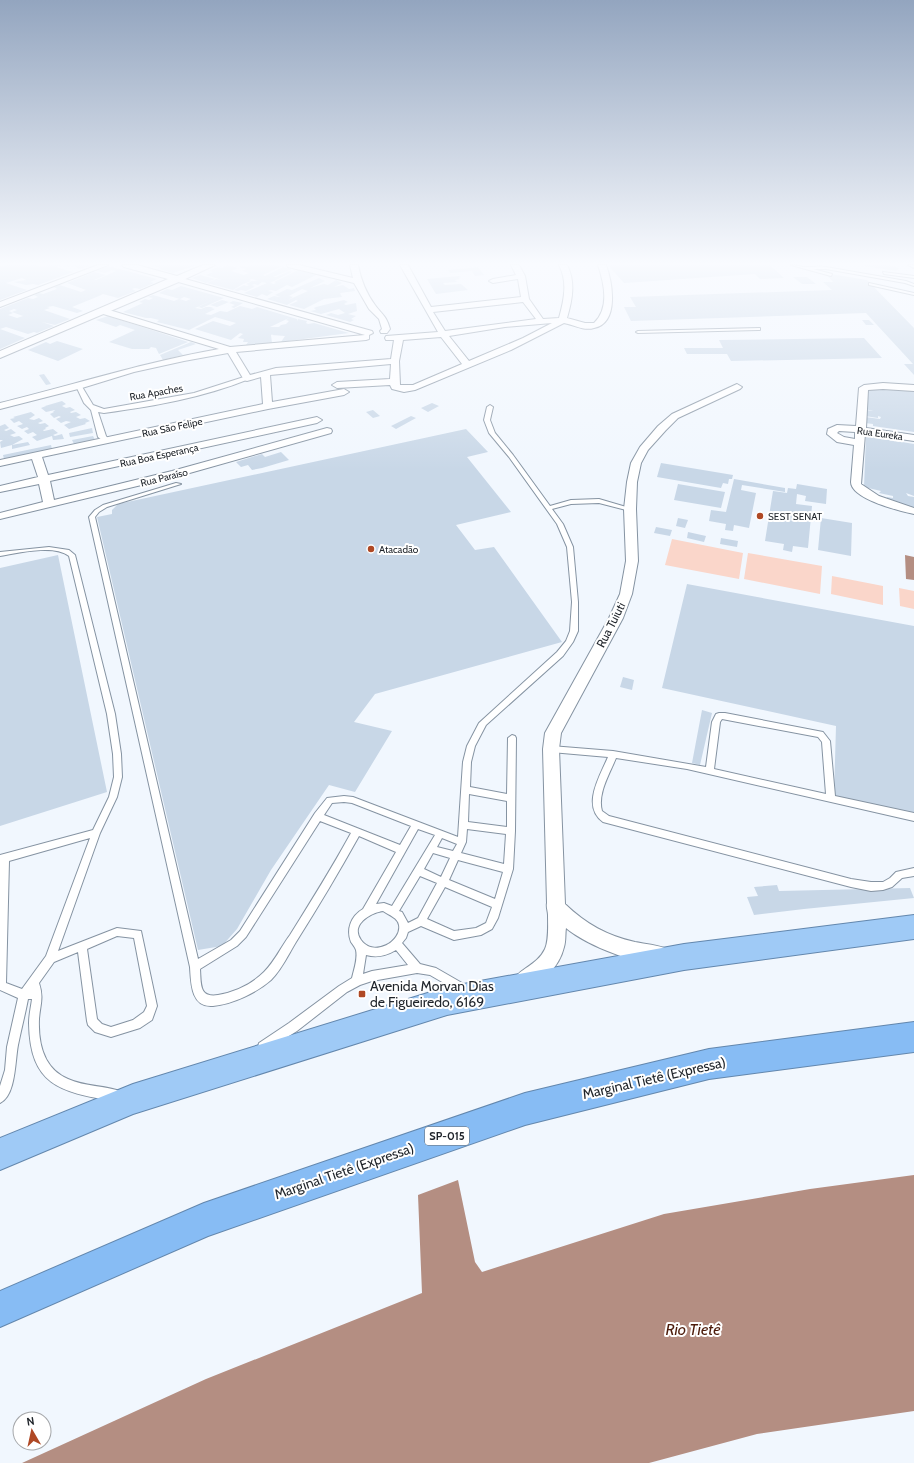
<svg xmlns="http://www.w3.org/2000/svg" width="914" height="1463" viewBox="0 0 914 1463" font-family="Cabin,sans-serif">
  <rect width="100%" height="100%" fill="#f1f7fe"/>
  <path fill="#fad6ca" d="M672 539 743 553 739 579 665 565Z
    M748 553 822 566 820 594 744 579Z
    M832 576 883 586V605L831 594Z
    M899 588 914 591V609L900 606Z"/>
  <path fill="#b48e82" d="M905 555 914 557V580L906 579Z
    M914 1175V1411L757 1434 649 1463H22L206 1379 422 1293 418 1195 458 1180 475 1262 482 1272 664 1214 810 1189Z"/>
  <path fill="#c8d7e7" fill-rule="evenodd" d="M6 265H38L44 267 48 265H62L56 267 73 272 38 285 33 284 26 285 14 282 26 280 22 278 6 283 27 290 0 300V267Z
    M64 265H91L80 269 72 265 68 267Z
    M150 265H197L173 273 159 269 166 266 161 268Z
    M227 265 238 268 231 271 244 275 249 273 242 271 246 269 239 267 241 266 246 267 250 265H277L282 266 263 275 265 276 283 267 292 269 273 277H276L289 271 292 272 270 283 274 284 276 283 274 282 298 270 316 275 292 287 287 285 276 291 271 290 268 291 273 292 267 296 262 294 257 297 244 293 267 283 262 282 258 285 254 284 252 285 255 286 253 287H254L246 291 241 290 238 291 234 290 244 285 247 286 249 285 246 284 252 281H258L252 279 249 280 251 281 243 284 233 290 207 283 216 279 222 280 206 275 213 272 209 271 218 267 222 268Z
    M608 265H776L771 266 784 278 760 279 755 274 624 283Z
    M864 265H890L899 268 896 271 864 266Z
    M106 267H112L157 279 150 282 154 283 140 289 135 288 132 289 136 291 118 298 103 294 99 296 72 307 83 311 77 313 53 306 47 307 50 308 44 310 70 319 55 325 42 322 54 326 37 333 34 332 28 334 6 327 0 329V309L28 298 33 299 38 297 34 295 39 293 43 294 57 289 54 287 60 285 81 292 86 290 67 283 94 272 106 275 94 280H96L116 271 112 270 105 273 97 271ZM14 309 17 310 12 312 23 316 17 318 8 315 13 313 9 311Z
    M478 267 484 275 475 276 472 271 450 273 448 270Z
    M831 274 867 280 914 328V375L904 364H913L866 313 631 321 624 307H636L630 297 832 290 823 282H833L827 275Z
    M200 275 215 279 206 283 192 278Z
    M459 276 461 277 458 278 460 279 455 280 457 282 443 283 445 285 461 284 468 290 436 294 427 279Z
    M793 277H807L816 284H802Z
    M319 278 325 281 310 288 324 284 328 285 336 280 342 283 334 287 343 285 349 289 340 291 354 288 355 291 340 293 342 297 324 299 304 309 289 305 298 301 296 300 287 305 267 299 274 296 279 297H280L275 295 287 289 292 290ZM302 289 308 291 288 300 293 297 289 296Z
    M181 286 224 298 202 308 198 307 213 300 195 308 201 309 206 307H213L211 308 215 309 205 314 211 315 220 311 227 312 240 306 252 309 257 307 297 319V321L298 319 307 321 306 323 308 324 314 323 349 333 281 342 285 336 272 335 273 334 271 335 272 343 246 345 248 342H243L244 339 238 338 243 334 240 333 231 340 195 329 213 321 230 326 236 323 215 317 189 330 157 322 159 320 151 318H146L123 312 143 303 139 302 145 299 149 300 153 298 148 297 153 295 174 301 179 299 186 301 191 299 184 297 180 299 159 293 167 289 172 290ZM289 318 286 320 289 321 286 324 281 325 279 327H270Z
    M222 300 229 302 217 307 210 305Z
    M344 300 348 302 345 303H346L344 304 346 305 356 303 357 311 348 314 356 316 351 319 354 320 350 322 326 315 331 313 338 315 345 313 339 309 321 314 310 311 316 310 314 308 316 307Z
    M233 301 243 303 234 308 231 307 235 305 229 303Z
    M108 316 164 334 188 342 159 354 156 348 151 347 149 349H132L109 342 135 330 120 325 116 327 96 320Z
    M862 320H869L874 325H866Z
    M0 329 25 338 0 349Z
    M864 338 882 358 731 361 727 354H687L684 348H723L719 340Z
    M57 341 83 349 58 361 28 350 46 342 50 344Z
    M191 342 196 344 178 350 183 355 163 360 160 355Z
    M44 374 51 384 46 385 39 375Z
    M872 388 900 390V388L914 390V432L873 426V424L865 423V417L880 419 881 417 878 416V418L865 416 866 410 873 411 865 409 867 390Z
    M62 401 66 404 62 406 66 408 70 407 75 410 70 412 71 413 76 412 81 415 76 417 80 419 85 418 90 421 85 423 86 424 69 429 64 425 71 422 66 421 61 423 56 419 61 417 59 416 54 418 50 414 54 412H53L55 410 46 412 41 408 46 406H45Z
    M432 403 439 406 428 412 421 408Z
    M373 410 380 416 373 418 366 412Z
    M31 412 35 415 29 419 34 420 39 418 43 421 38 423 40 424 45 423 49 426 45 428 46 429 43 430 44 431 53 429 58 433 53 435 55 436 62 434 64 439 53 440 52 436 37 441 32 437 37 435 33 432 28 434 24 431 29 429 27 427 22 429 17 426 23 424 19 421 14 423 10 419 15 418 13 417Z
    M411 416 416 418 396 429 391 426Z
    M5 424 9 428 4 430 6 431 11 429 16 433 10 435 14 437 19 436 23 439 12 445 28 442 30 445 12 449V445L1 448 0 442 3 440H0V426Z
    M92 428 93 433 70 437 69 433Z
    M466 429 488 452 467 457 511 512 456 525 475 550 494 547 562 642 375 694 354 722 392 731 355 792 329 785 271 870 237 929 222 946 198 950 97 517 112 514V510L118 504Z
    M93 436 95 440 74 444 72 440Z
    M866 436 914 444V496L906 493 908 496 914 497V509L886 499 887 497 893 498V496L879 493 881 491 864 487Z
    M51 445 52 449 4 459 3 455Z
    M281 452 289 460 262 468 252 470 248 465 241 467 236 462 262 454 265 457Z
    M661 463 733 475 732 479H729L728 484 723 483 721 488 657 477Z
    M734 479 785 488V492L742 485 741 490 756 493 749 528 734 525 733 531 725 530 726 524 709 521 711 510 726 512Z
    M678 484 725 492 721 508 674 500Z
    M797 484 827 489 826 504 805 501 806 496 797 494 796 504 812 506 808 548 793 546 792 552 783 550 784 544 765 541 773 491 787 493 788 488 796 489Z
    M678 518 688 520 685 528 676 526Z
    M821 518 852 523 851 556 818 550Z
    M656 527 672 530 670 536 654 533Z
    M688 532 706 536 704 542 687 538Z
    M721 538 738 541 737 547 720 544Z
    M58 555 107 792 0 826V568Z
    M687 584 914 626V814L834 796 836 726 662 688Z
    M623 677 634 680 632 690 620 687Z
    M702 710 712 713 700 765 692 763Z
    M777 885 779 891 910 888 914 898 804 909 754 915 747 897 758 896 754 887Z"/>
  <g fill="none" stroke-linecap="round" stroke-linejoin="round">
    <defs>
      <path id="service" d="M791 265C797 265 803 268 808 267 815 267 820 266 826 267L906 281 914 284V286L905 283 826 269H813L832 274 831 276Z
        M883 272 914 276V278L884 274Z
        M869 283 914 293V295L869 285Z
        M760 328V330H758L638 333 636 332 638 331Z
        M490 405 493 407 490 420 495 433 513 455 550 506 571 500 599 499 633 509 630 511 599 503 571 504 552 509 563 524 573 547 578 602V631L573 642 563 656 486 725 475 746 471 762 470 787 507 794 508 738 512 735 515 736 516 738 515 831 513 869 498 918 492 929 481 935 454 940 421 926 408 932 406 938 402 943 420 964 436 968 469 987 470 990 469 993 465 995 461 993 430 975 417 973 372 981 360 985 347 992 297 1031 263 1052 259 1051 258 1047 259 1043 289 1023 339 986 352 978C354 969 358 959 356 950 355 947 353 945 351 942 346 929 351 916 363 909L396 852 359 836C339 872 318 907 296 942 288 955 282 969 271 980 256 993 233 1004 213 1006 191 1008 191 983 190 967L89 517 95 510 103 505 176 483 181 484 107 507 99 512 95 517 198 959 231 940 240 931 315 813 327 798 344 796 353 797 458 837 463 762 467 746 479 723 557 652 566 641 570 631 572 602 567 547 557 524 509 457 489 433 484 420 487 407ZM469 794 507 801V827L468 822ZM344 802 352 803 411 826 400 845 324 815 332 803ZM320 821 351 833C332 868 311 901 290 935 281 947 275 961 264 972 252 984 235 992 218 995 199 998 201 984 200 969L237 946 246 937ZM418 829 435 835 392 906 384 903 376 904ZM467 829 506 834 504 864 461 853 466 842ZM442 838 457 844 453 851 437 847ZM433 853 450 858 441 877 424 869ZM458 860 503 872 495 899 449 880ZM420 876 437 883 418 918 408 923 402 912 399 911ZM445 887 492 907 486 923 476 928 454 931 427 919ZM383 911C389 915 398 918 399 925 402 941 374 958 361 940 350 925 370 913 383 911ZM396 950 408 965 372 971 363 974 366 955C377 958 386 956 396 950Z
        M49 547 69 550 75 555 115 714 121 754 122 777 117 797 100 833 58 951 117 928 141 931 157 1006 152 1020 140 1028 111 1037 95 1032 88 1025 87 1021 78 952 54 962 39 983C44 998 40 1005 39 1019 38 1044 44 1069 68 1079 85 1087 105 1085 122 1092L124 1096 122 1100 118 1102C64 1092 30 1089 29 1023 29 1015 31 1007 32 999H28C25 1015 21 1030 18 1045 15 1060 16 1096 0 1103V1086L5 1070 7 1047 18 998 0 990V855L93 830 109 797 114 777 113 754 107 714 69 556C54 544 18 553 0 556V552ZM90 838 46 956 22 989 6 983 9 861ZM117 936 134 938 147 1006 144 1012 133 1020 111 1027 102 1024 97 1019 87 949Z
        M719 713H725L823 732 830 741 835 796 914 813V821L687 769 616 758C610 773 597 794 602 811L609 816 851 879 871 882H883L890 878 896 872 914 868V876L902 878 892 887 883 890 871 891 851 887 603 822C581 806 600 776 608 757L551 752 548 751 547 749 548 747 551 746 613 751 706 767 712 722 716 714ZM722 719 818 737 822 742 826 794 714 769 720 722Z"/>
      <path id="pedestrian" d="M247 376 250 378 249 379C202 398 154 406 104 413L98 412 106 436 110 441 106 443 98 437 91 410 84 403 76 386 81 385 93 405 104 409 194 393Z"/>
      <path id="minor" d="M98 265H108L0 307V302Z
        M287 265H299L353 278 350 265H358C361 280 366 293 375 305 383 316 386 315 390 329L387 333H381L380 331 382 329 379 319 369 309 354 283 288 267Z
        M400 265H408L431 307 521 297 518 279 493 283 489 281 493 279 516 275 511 265H519L525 276 529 299 543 319 559 318C564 300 568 282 559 265H567C576 282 572 301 567 318L585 323H594C610 308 604 283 598 265H606C612 281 620 323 594 328 584 331 574 325 564 323L511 350 415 390 404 392 392 389 390 385 337 388 332 385 337 382 390 379 391 364 270 375 272 402 344 389 349 392 344 395 268 409 42 457 48 475 317 417 322 420 317 423 50 481 54 500 172 471 327 428 331 429 332 431 331 433 179 476 0 519V513L43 502 39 484 0 492V486L38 477 32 459 0 466V460L263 404 261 377 247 381 244 380 228 353 184 361 134 372 82 388 0 409V403C73 385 145 362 219 349L100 313V309H106L230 347 365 335 175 281 174 279 178 277 372 331 373 333 369 335V339L366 340 236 352 250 375 276 368 391 359 394 340H386L385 338 386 336 438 332ZM523 302 536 319 445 331 433 312ZM552 323 523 338 469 361 449 336 505 327ZM441 337 462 364 413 385H400L399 361 403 340Z
        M908 265H914V268Z
        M883 383 914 385V391L883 389 868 390 866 428 914 435V441L865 434 861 484 879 496 914 508V514C900 511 851 499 851 482L854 445 837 442 827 434 828 429 837 425 856 426 859 388 864 385ZM839 431 855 432V439L844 437 837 433Z
        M737 384 742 387 740 389 678 418 666 430 648 450 641 463 637 482 636 509 638 561 632 594 623 618 561 733 559 749 565 904C586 924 607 936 635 942 646 944 657 945 668 949L670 955 668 961C643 970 585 944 566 928 565 934 566 941 564 947 559 968 542 983 522 991L515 988 512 982C519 968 537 966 545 949 549 940 548 925 548 915 548 911 546 907 547 903L543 749 545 733 609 618 620 594 626 561 624 509 627 482 631 463 640 447 658 426 672 414Z"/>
      <path id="tertiary" d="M122 265H137L177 276 203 265H215L181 281 0 358V351L168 279 124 267Z"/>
      <path id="trunk" d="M914 915V939L684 970 447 1015 133 1114 0 1170V1138L133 1084 447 987 684 944Z"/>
      <path id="motorway" d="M914 1022V1052L709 1079 525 1125 208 1236 0 1327V1291L204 1203 525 1093 709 1049Z"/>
    </defs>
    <use href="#service" stroke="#8593a2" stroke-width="2"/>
    <use href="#pedestrian" stroke="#8593a2" stroke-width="2"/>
    <use href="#minor" stroke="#8593a2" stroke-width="2"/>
    <use href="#tertiary" stroke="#8593a2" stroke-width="2"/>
    <use href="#trunk" stroke="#6387ad" stroke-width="2"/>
    <use href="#motorway" stroke="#6387ad" stroke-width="2"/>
    <use href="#service" fill="#fff" fill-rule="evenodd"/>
    <use href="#pedestrian" fill="#fff" fill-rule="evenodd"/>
    <use href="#minor" fill="#fff" fill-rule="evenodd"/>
    <use href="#tertiary" fill="#fff" fill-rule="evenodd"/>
    <use href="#trunk" fill="#9fcaf6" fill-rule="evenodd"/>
    <use href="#motorway" fill="#87bcf4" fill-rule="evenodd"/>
  </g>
  <linearGradient id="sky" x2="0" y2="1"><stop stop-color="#93a5bf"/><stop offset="0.56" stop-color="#f9fbff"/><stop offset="1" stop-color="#f9fbff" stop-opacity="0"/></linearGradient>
  <rect width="914" height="470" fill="url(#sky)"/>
  <g fill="#af4824" stroke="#fff" stroke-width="1.5">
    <circle cx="760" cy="516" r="4"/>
    <circle cx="371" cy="549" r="4"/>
    <rect x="358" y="990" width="8" height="8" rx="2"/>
  </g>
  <g text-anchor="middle" stroke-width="4" stroke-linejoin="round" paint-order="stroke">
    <g font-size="10" fill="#1f242a" stroke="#fff">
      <text transform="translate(156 392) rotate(-10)" y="4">Rua Apaches</text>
      <text transform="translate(172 427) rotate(-12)" y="4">Rua São Felipe</text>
      <text transform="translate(880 433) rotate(8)" y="4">Rua Eureka</text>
      <text transform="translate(159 455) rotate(-12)" y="4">Rua Boa Esperança</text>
      <text transform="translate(164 477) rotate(-14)" y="4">Rua Paraíso</text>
    </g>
    <g font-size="10" fill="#1f242a" stroke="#fff" text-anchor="start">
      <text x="768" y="520">SEST SENAT</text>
      <text x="379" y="553">Atacadão</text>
    </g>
    <rect fill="#fff" stroke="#62666a" stroke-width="1" x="425" y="1127" width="44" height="18" rx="3"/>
    <g font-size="11" font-weight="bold" fill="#1f242a">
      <text x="447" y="1140">SP-015</text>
    </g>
    <g font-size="12" fill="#1f242a" stroke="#fff">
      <text transform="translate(611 625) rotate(-63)" y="4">Rua Tuiuti</text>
    </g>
    <g font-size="14" fill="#1f242a" stroke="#fff" text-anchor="start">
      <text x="370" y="991">Avenida Morvan Dias<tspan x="370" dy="16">de Figueiredo, 6169</tspan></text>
    </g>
    <g font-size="14" fill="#1f242a" stroke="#fff">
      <text transform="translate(654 1078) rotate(-13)" y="5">Marginal Tietê (Expressa)</text>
      <text transform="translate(344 1171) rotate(-19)" y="5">Marginal Tietê (Expressa)</text>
    </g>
    <g font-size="16" font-style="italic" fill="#4d1c0b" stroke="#fff">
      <text x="693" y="1335">Rio Tietê</text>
    </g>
  </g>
  <g transform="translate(32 1431) rotate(351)"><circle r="19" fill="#ffffff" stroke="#a5a7aa"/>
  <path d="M0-3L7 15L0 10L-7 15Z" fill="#af4824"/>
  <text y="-6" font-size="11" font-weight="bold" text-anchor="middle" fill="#1f242a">N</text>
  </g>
</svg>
